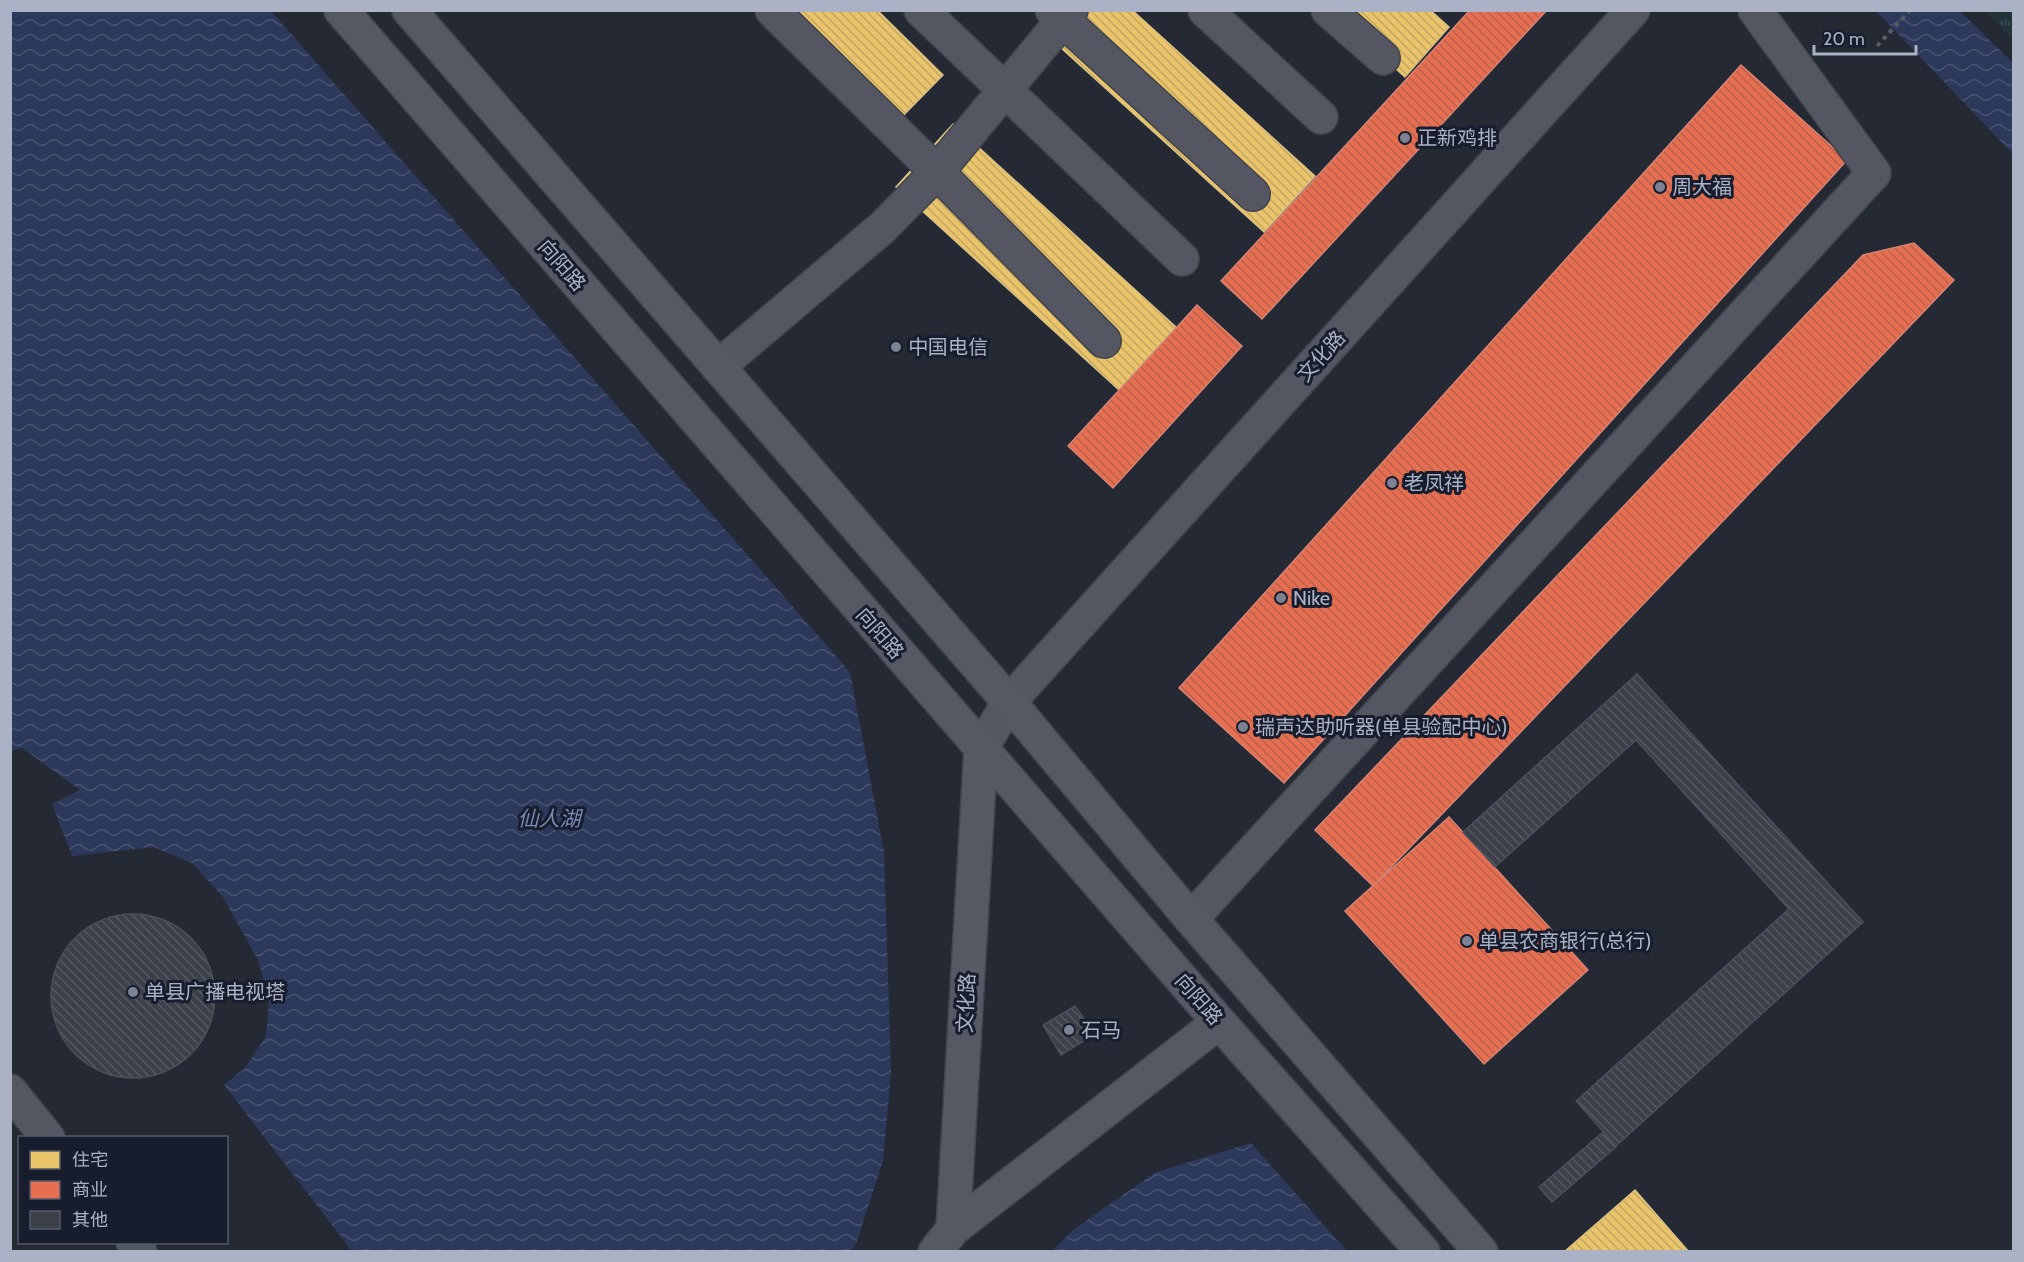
<svg xmlns="http://www.w3.org/2000/svg" width="2024" height="1262" viewBox="0 0 2024 1262" font-family="Cabin,'Noto Sans SC',sans-serif">
  <defs>
    <pattern id="grass-tufts" width="24" height="20" patternUnits="userSpaceOnUse" patternTransform="scale(1.5)"><rect width="24" height="20" fill="#213239"/><path d="M3 7l-1-3M5 7V3M7 7l1-3M15 17l-1-3M17 17v-4M19 17l1-3" fill="none" stroke="#3f4d54"/></pattern>
    <pattern id="water-waves" width="16" height="10" patternUnits="userSpaceOnUse" patternTransform="scale(1.5)"><rect width="16" height="10" fill="#2d395b"/><path d="M0 5q4-4 8 0t8 0" fill="none" stroke="#495371"/></pattern>
    <pattern id="homes-back-hatch" width="6" height="6" patternUnits="userSpaceOnUse" patternTransform="scale(1.5)"><rect width="6" height="6" fill="#e9c46a"/><path d="M-1 5l2 2M0 0l6 6M5-1l2 2" fill="none" stroke="#c5a761"/></pattern>
    <pattern id="shops-back-hatch" width="6" height="6" patternUnits="userSpaceOnUse" patternTransform="scale(1.5)"><rect width="6" height="6" fill="#e76f51"/><path d="M-1 5l2 2M0 0l6 6M5-1l2 2" fill="none" stroke="#ba604c"/></pattern>
    <pattern id="building-back-hatch" width="6" height="6" patternUnits="userSpaceOnUse" patternTransform="scale(1.5)"><rect width="6" height="6" fill="#3c4049"/><path d="M-1 5l2 2M0 0l6 6M5-1l2 2" fill="none" stroke="#565962"/></pattern>
  </defs>
  <rect width="100%" height="100%" fill="#242933"/>
  <path fill="url(#grass-tufts)" d="M1985 11H2013V40Z"/>
  <path fill="url(#water-waves)" d="M11 10 271 11 850 672 884 852 891 1071 883 1161 856 1244 850 1251H352L224 1085 244 1069 266 1036 269 999 258 960 223 897 193 864 154 847 72 856 52 804 80 790 22 748 11 751Z
    M1876 11H1960L2013 63V154Z
    M1251 1143 1347 1251H1052L1073 1230 1156 1172Z"/>
  <path fill="url(#homes-back-hatch)" stroke="#d7bf86" stroke-width="1.5" d="M775 10H877L943 75 893 126Z
    M1055 10H1132L1315 176 1264 232 1039 28Z
    M1329 10H1430L1449 27 1405 77Z
    M953 124 1176 327 1119 390 896 187Z
    M1635 1190 1689 1252H1564Z"/>
  <path fill="url(#shops-back-hatch)" stroke="#d58374" stroke-width="1.5" d="M1470 10H1547L1262 319 1221 281Z
    M1741 65 1847 160 1284 783 1179 688Z
    M1914 243 1954 280 1373 886 1315 830 1863 255Z
    M1197 305 1242 346 1113 488 1068 446Z
    M1449 817 1588 970 1484 1064 1345 911Z"/>
  <path fill="url(#building-back-hatch)" stroke="#4b4f5b" stroke-width="1.5" d="M1637 674 1863 922 1616 1146 1576 1101 1789 909 1636 740 1495 867 1463 832Z
    M51 996a82 82 0 1 1 164 0a82 82 0 1 1-164 0Z
    M1075 1006 1095 1034 1061 1055 1043 1025Z
    M1603 1132 1616 1147 1552 1202 1539 1187Z"/>
  <g fill="none" stroke-linecap="round" stroke-linejoin="round">
    <defs>
      <path id="minor" d="M772 10 937 172 1104 341
        M921 10 1182 259
        M1052 10 1253 194
        M1205 10 1321 117
        M1328 10 1383 58
        M718 367 883 227 937 172 1071 10
        M981 749 1009 702 1633 10
        M1191 919 1874 173 1755 10
        M10 1091 48 1138
        M133 1242 140 1252"/>
      <path id="major" d="M341 10 1219 1022 1423 1252
        M409 10 1009 702 1191 919 1481 1252
        M953 1229 981 749
        M935 1252 953 1229 1219 1022"/>
    </defs>
    <use href="#minor" stroke="#40434b" stroke-width="36"/>
    <use href="#major" stroke="#41454f" stroke-width="36"/>
    <path stroke="#575c64" stroke-width="4" stroke-dasharray="4.5 4.5" stroke-linecap="butt" d="M1877 46 1910 10"/>
    <use href="#minor" stroke="#545762" stroke-width="33"/>
    <use href="#major" stroke="#565963" stroke-width="33"/>
  </g>
  <g fill="#7c8293" stroke="#181d2d" stroke-width="2">
    <circle cx="1405" cy="138" r="6"/>
    <circle cx="1660" cy="187" r="6"/>
    <circle cx="896" cy="347" r="6"/>
    <circle cx="1392" cy="483" r="6"/>
    <circle cx="1281" cy="598" r="6"/>
    <circle cx="1243" cy="727" r="6"/>
    <circle cx="1467" cy="941" r="6"/>
    <circle cx="133" cy="992" r="6"/>
    <circle cx="1069" cy="1030" r="6"/>
  </g>
  <g text-anchor="middle" stroke-width="6" stroke-linejoin="round" paint-order="stroke">
    <g font-size="20" fill="#acb2c6" stroke="#181d2d" text-anchor="start">
      <text x="1417" y="145">正新鸡排</text>
      <text x="1672" y="194">周大福</text>
      <text x="908" y="354">中国电信</text>
      <text x="1404" y="490">老凤祥</text>
      <text x="1293" y="605">Nike</text>
      <text x="1255" y="734">瑞声达助听器(单县验配中心)</text>
      <text x="1479" y="948">单县农商银行(总行)</text>
      <text x="145" y="999">单县广播电视塔</text>
      <text x="1081" y="1037">石马</text>
    </g>
    <g font-size="20" fill="#acb2c6" stroke="#181d2d">
      <text transform="translate(562 265) rotate(49)" y="7">向阳路</text>
      <text transform="translate(1321 356) rotate(-48)" y="7">文化路</text>
      <text transform="translate(880 633) rotate(49)" y="7">向阳路</text>
      <text transform="translate(1199 999) rotate(49)" y="7">向阳路</text>
      <text transform="translate(966 1003) rotate(-87)" y="7">文化路</text>
    </g>
    <g font-size="21" font-style="italic" fill="#798ab5" stroke="#181d2d">
      <text x="549" y="826">仙人湖</text>
    </g>
  </g>
  <rect width="2024" height="1262" fill="none" stroke="#acb2c6" stroke-width="24"/>
  <rect x="18" y="1136" width="210" height="108" fill="#181d2d" stroke="#53596a" stroke-width="1.5"/>
  <rect x="30" y="1151" width="30" height="18" fill="#e9c46a" stroke="#53596a" stroke-width="1.5"/>
  <text x="72" y="1166" font-size="18" fill="#acb2c6">住宅</text>
  <rect x="30" y="1181" width="30" height="18" fill="#e76f51" stroke="#53596a" stroke-width="1.5"/>
  <text x="72" y="1196" font-size="18" fill="#acb2c6">商业</text>
  <rect x="30" y="1211" width="30" height="18" fill="#3c4049" stroke="#53596a" stroke-width="1.5"/>
  <text x="72" y="1226" font-size="18" fill="#acb2c6">其他</text>
  <path d="M1814 45v9h102v-9" fill="none" stroke="#acb2c6" stroke-width="3"/>
  <text x="1823" y="45" font-size="18" fill="#acb2c6" stroke="#181d2d" stroke-width="4.5" paint-order="stroke">20 m</text>
</svg>
